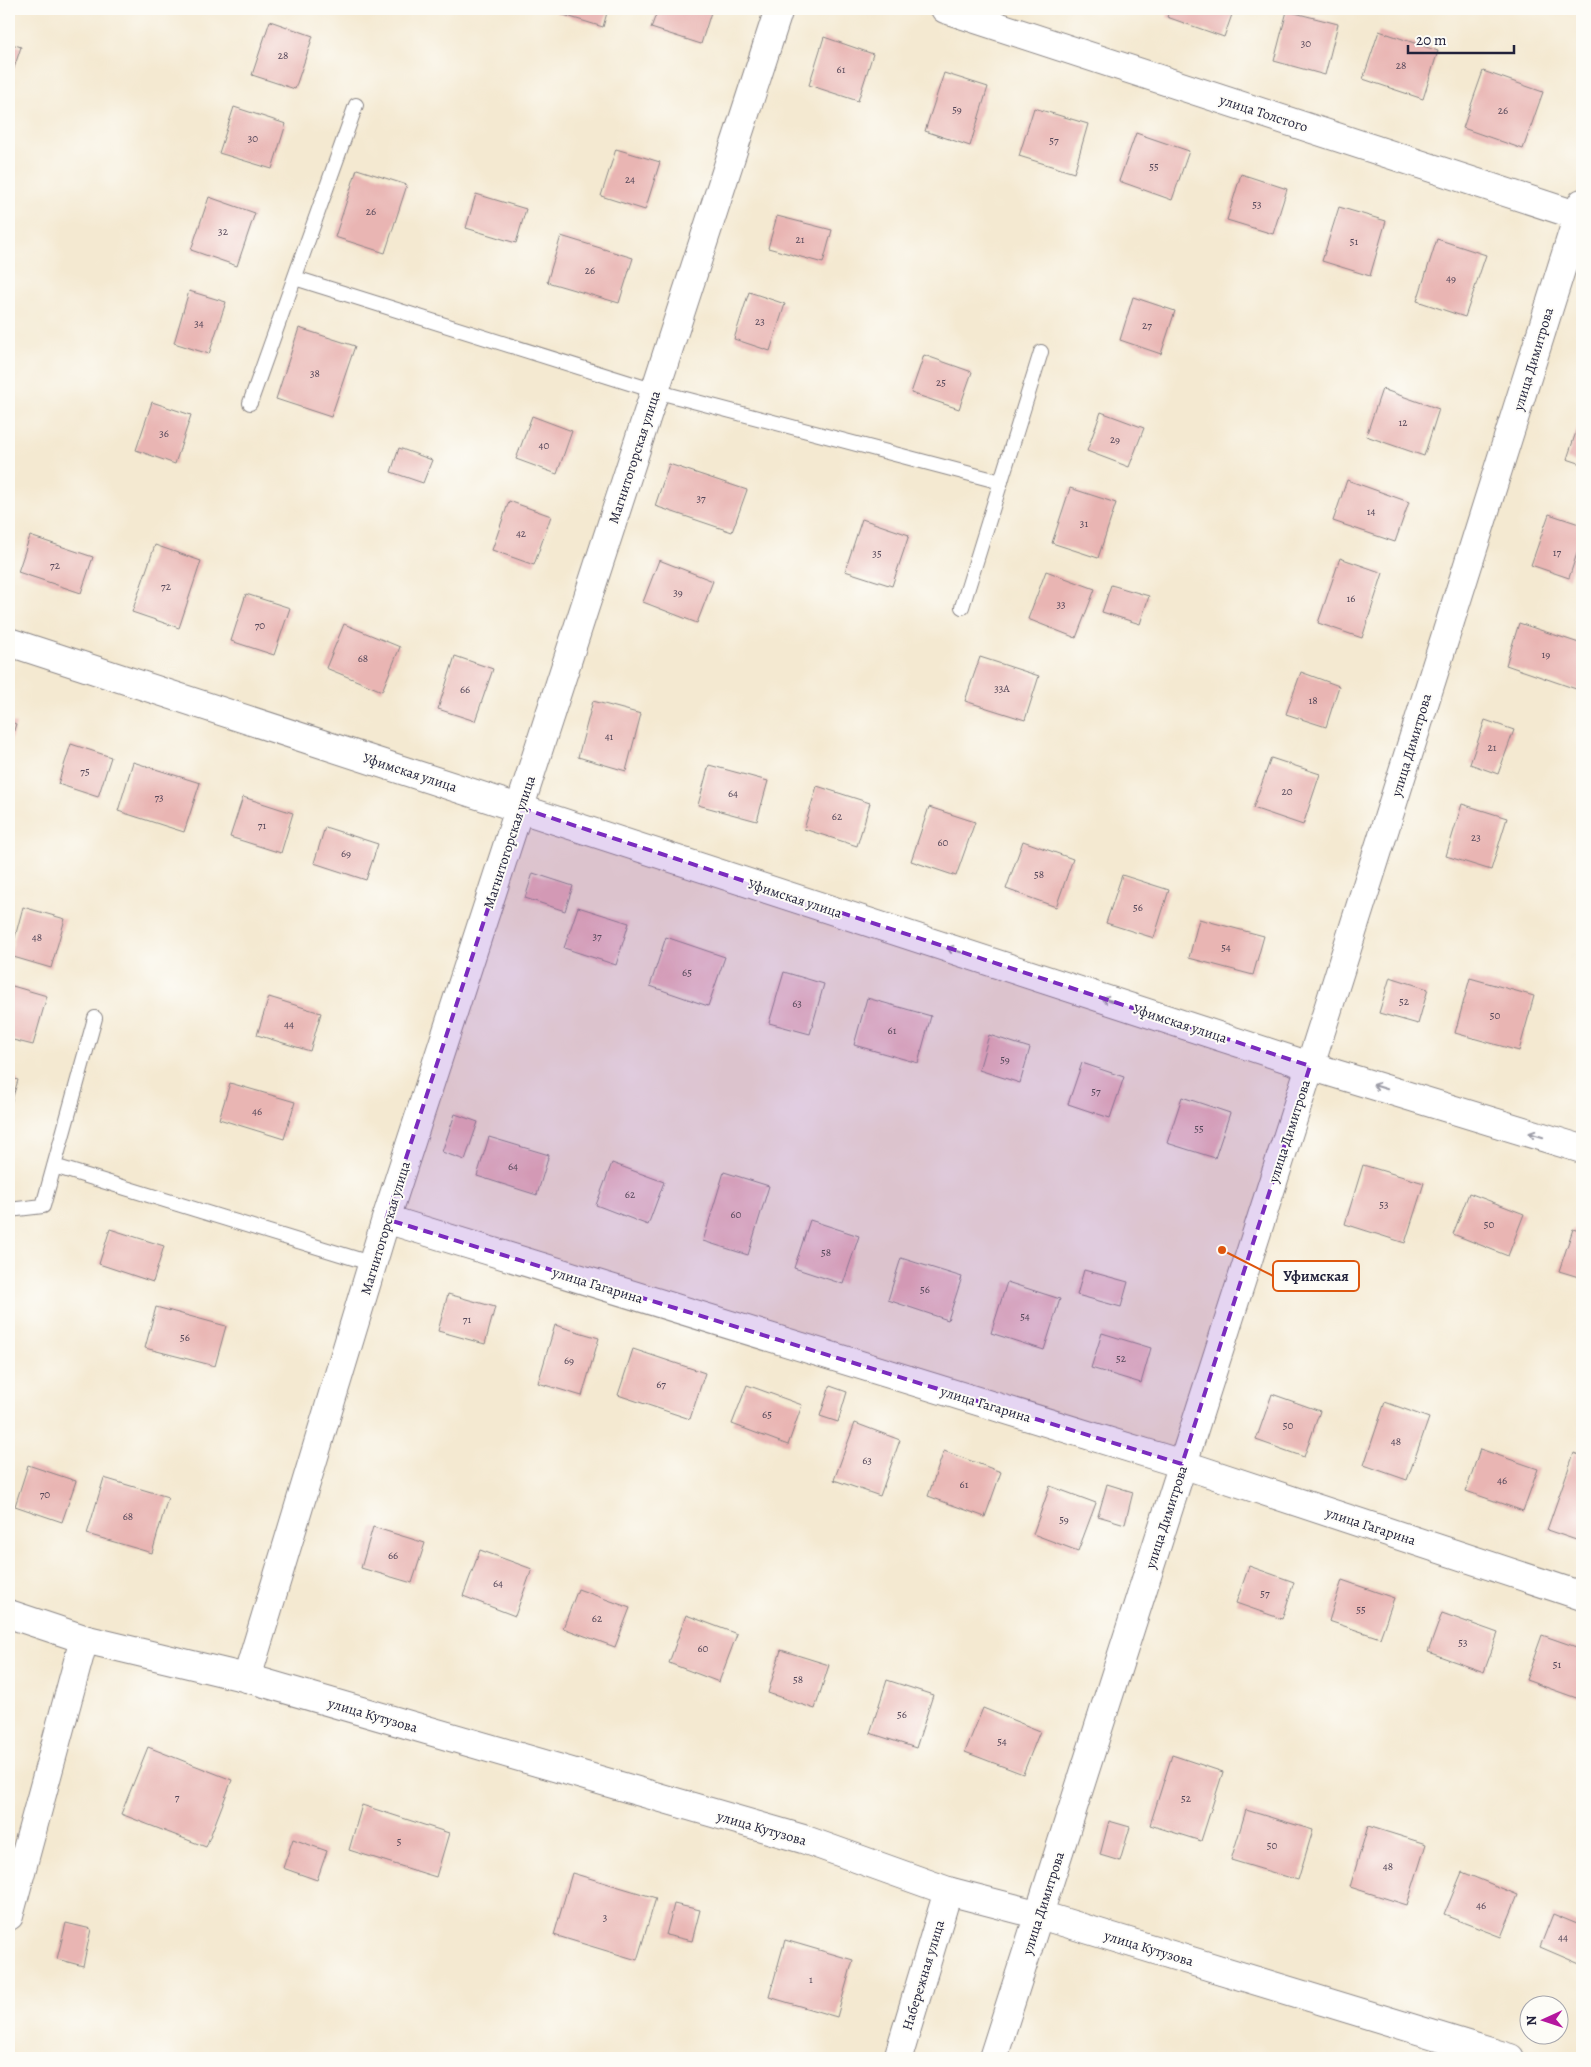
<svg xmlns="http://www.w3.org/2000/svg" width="1591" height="2067" viewBox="0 0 1591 2067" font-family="Alegreya,serif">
  <rect width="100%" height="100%" fill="#fdfcf7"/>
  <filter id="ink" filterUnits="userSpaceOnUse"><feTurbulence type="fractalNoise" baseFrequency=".02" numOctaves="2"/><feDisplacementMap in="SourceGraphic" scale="10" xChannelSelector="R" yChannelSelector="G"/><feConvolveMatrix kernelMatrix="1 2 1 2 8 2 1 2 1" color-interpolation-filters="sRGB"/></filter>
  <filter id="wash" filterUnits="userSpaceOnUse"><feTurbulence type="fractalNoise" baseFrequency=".0096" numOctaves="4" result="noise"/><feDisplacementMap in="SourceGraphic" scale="20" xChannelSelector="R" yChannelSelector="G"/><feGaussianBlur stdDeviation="1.12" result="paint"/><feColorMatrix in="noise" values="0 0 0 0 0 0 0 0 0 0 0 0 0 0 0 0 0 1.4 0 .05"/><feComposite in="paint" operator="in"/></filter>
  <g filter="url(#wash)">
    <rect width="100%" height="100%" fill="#f4e9d1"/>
    <g id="blocks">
      <path fill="#e9b5b3" d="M559 9H608L603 27 557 13Z
        M658 9H712L701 44 651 28Z
        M1170 9H1234L1224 37 1167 17Z
        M1287 11 1338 24 1325 75 1274 61Z
        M270 21 313 36 295 89 252 75Z
        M1379 31 1438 51 1423 99 1363 79Z
        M824 37 873 54 858 101 809 85Z
        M9 43 21 47 9 83Z
        M1483 71 1543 92 1523 149 1463 128Z
        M944 73 988 87 970 146 925 131Z
        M234 107 286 124 272 169 219 153Z
        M1034 108 1088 124 1074 173 1019 156Z
        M1136 133 1189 151 1172 200 1119 181Z
        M616 149 660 162 645 210 601 196Z
        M357 169 407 185 385 253 335 237Z
        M1241 174 1287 189 1273 234 1227 220Z
        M476 194 526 209 516 243 466 228Z
        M209 197 255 213 237 266 191 250Z
        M1339 207 1386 221 1370 276 1322 261Z
        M777 216 832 230 823 263 768 248Z
        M561 236 633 258 619 303 547 282Z
        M1437 239 1486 255 1465 317 1417 301Z
        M189 291 226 302 209 354 174 343Z
        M749 292 785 304 770 351 734 339Z
        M1133 297 1175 311 1161 354 1120 340Z
        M299 328 355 346 331 417 276 399Z
        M924 355 972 372 959 409 911 393Z
        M1382 389 1439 409 1424 456 1366 436Z
        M152 402 191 415 175 464 136 450Z
        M1101 412 1144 428 1129 467 1087 451Z
        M1582 414V464L1567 459Z
        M532 416 572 431 557 474 516 459Z
        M399 448 432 460 423 483 391 472Z
        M669 464 747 490 732 532 655 506Z
        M1347 480 1409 502 1395 542 1333 521Z
        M1070 488 1116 503 1098 558 1052 543Z
        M509 501 551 516 534 565 492 550Z
        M1549 514 1582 525V538L1569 578 1531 565Z
        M862 519 909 535 892 586 845 571Z
        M30 536 93 557 81 593 18 572Z
        M155 545 201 561 179 628 132 612Z
        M1340 558 1383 573 1362 638 1318 623Z
        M659 560 713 581 697 623 643 602Z
        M1046 571 1095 589 1076 638 1028 619Z
        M1111 585 1149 596 1140 624 1102 612Z
        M246 594 290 608 274 655 231 641Z
        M1519 623 1582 644V691L1506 665Z
        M344 624 400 647 382 691 326 668Z
        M455 656 493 669 475 721 438 709Z
        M980 657 1039 676 1025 720 965 701Z
        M1301 672 1339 686 1326 727 1286 714Z
        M593 701 641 714 626 771 578 757Z
        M1485 720 1514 730 1498 774 1470 764Z
        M9 721 16 724 9 746Z
        M71 744 111 757 98 797 58 784Z
        M1271 758 1320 774 1303 825 1253 808Z
        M133 762 200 783 184 832 118 811Z
        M709 765 768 781 757 821 698 805Z
        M817 786 870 803 857 846 804 829Z
        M243 797 293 813 281 853 230 837Z
        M1462 804 1507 818 1491 870 1446 856Z
        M929 807 975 822 956 876 911 861Z
        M325 827 378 844 366 880 314 863Z
        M1023 841 1073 859 1056 907 1006 889Z
        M533 873 573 886 565 911 525 898Z
        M1122 875 1169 890 1154 938 1106 923Z
        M23 907 65 919 51 968 10 956Z
        M578 907 629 923 616 965 564 948Z
        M1199 919 1264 936 1253 975 1189 958Z
        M666 937 725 957 708 1006 650 986Z
        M784 972 824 984 810 1034 769 1023Z
        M1390 977 1428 989 1418 1024 1379 1013Z
        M1470 978 1534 996 1519 1051 1455 1033Z
        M9 985 47 996 33 1045 9 1039Z
        M269 997 321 1013 310 1051 257 1035Z
        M867 998 931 1016 918 1063 854 1045Z
        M989 1035 1030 1048 1020 1083 979 1070Z
        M1082 1063 1124 1077 1110 1118 1068 1104Z
        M9 1077 18 1080 9 1110Z
        M230 1083 295 1102 284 1139 219 1119Z
        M1182 1097 1230 1113 1215 1158 1167 1143Z
        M455 1114 478 1122 465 1160 442 1152Z
        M489 1137 549 1155 537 1195 477 1176Z
        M612 1163 664 1182 648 1225 596 1205Z
        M1363 1165 1424 1183 1405 1243 1345 1224Z
        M724 1172 769 1186 748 1255 703 1241Z
        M1469 1193 1524 1214 1508 1256 1453 1234Z
        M810 1220 859 1236 843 1284 794 1268Z
        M110 1229 164 1246 153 1282 99 1264Z
        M1573 1229 1582 1232V1278L1559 1271Z
        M901 1258 962 1277 948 1320 888 1300Z
        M1084 1270 1128 1282 1121 1307 1077 1295Z
        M1007 1282 1060 1299 1044 1350 991 1333Z
        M448 1294 495 1307 485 1344 438 1331Z
        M156 1307 226 1326 215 1366 145 1348Z
        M555 1325 599 1338 582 1396 538 1383Z
        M1102 1333 1151 1348 1141 1383 1091 1368Z
        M633 1349 705 1373 690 1419 618 1395Z
        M747 1385 802 1405 788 1445 732 1424Z
        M830 1386 847 1392 838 1422 820 1416Z
        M1272 1394 1320 1411 1304 1457 1256 1440Z
        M1385 1402 1429 1418 1407 1480 1364 1465Z
        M855 1423 900 1440 880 1496 834 1480Z
        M1480 1449 1538 1469 1523 1511 1466 1491Z
        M944 1451 1001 1472 985 1517 928 1496Z
        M1574 1453 1582 1456V1542L1547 1530Z
        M28 1465 76 1481 62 1522 15 1506Z
        M104 1478 168 1497 152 1553 87 1534Z
        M1107 1484 1133 1492 1125 1524 1098 1516Z
        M1050 1486 1096 1503 1078 1551 1033 1534Z
        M373 1527 425 1543 412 1583 361 1568Z
        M480 1550 532 1569 515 1616 463 1596Z
        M1249 1566 1294 1582 1282 1619 1236 1603Z
        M1342 1580 1394 1598 1380 1638 1329 1621Z
        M578 1589 630 1608 615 1647 563 1628Z
        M1442 1613 1498 1633 1484 1672 1428 1652Z
        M686 1615 737 1634 719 1682 669 1663Z
        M1542 1635 1582 1649V1700L1526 1680Z
        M781 1650 829 1665 815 1709 768 1693Z
        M887 1680 933 1695 916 1748 870 1733Z
        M983 1708 1040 1731 1023 1774 965 1752Z
        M148 1747 232 1780 206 1847 121 1814Z
        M1172 1755 1223 1772 1201 1841 1150 1825Z
        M362 1805 449 1833 436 1877 349 1850Z
        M1246 1810 1313 1830 1298 1880 1231 1860Z
        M1109 1821 1130 1827 1120 1861 1100 1855Z
        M1368 1826 1426 1844 1407 1905 1350 1887Z
        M293 1839 327 1851 317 1880 283 1868Z
        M1462 1872 1518 1895 1501 1937 1444 1915Z
        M572 1873 656 1898 637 1960 554 1935Z
        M674 1904 700 1910 692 1941 666 1935Z
        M1553 1914 1582 1926V1965L1540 1947Z
        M66 1923 91 1929 83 1966 57 1959Z
        M785 1940 853 1960 837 2017 769 1997Z"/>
    </g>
  </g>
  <g filter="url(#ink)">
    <use href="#blocks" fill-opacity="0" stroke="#8b8686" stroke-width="1"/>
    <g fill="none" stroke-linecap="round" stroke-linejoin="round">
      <defs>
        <path id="service" d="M295 278 655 391 1001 482
          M250 403 356 105
          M962 607 1041 352
          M54 1166 373 1264
          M9 1210 43 1206 95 1018"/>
        <path id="minor" d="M945 9 1582 217
          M9 642 1310 1066 1582 1149
          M386 1219 1182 1464 1582 1596
          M247 1678 386 1219 779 9
          M9 1916 84 1639
          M898 2058 948 1891"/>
        <path id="secondary" d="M9 1614 84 1639 247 1678 803 1839 948 1891 1040 1915 1510 2058
          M993 2058 1310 1066 1582 203"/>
      </defs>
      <use href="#service" stroke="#8b8686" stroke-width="16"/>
      <use href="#minor" stroke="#8b8686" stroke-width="30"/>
      <use href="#secondary" stroke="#8b8686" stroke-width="30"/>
      <use href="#service" stroke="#fff" stroke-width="14"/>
      <use href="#minor" stroke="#fff" stroke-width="28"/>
      <use href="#secondary" stroke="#fff" stroke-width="28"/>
    </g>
    <defs><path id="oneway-shaft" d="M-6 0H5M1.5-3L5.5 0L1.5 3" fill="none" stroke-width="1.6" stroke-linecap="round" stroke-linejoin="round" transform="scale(1.25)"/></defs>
    <g stroke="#9c9ca7">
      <use href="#oneway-shaft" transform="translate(954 950) rotate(-162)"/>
      <use href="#oneway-shaft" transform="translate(1109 1000) rotate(-162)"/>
      <use href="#oneway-shaft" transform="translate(1380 1087) rotate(-163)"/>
      <use href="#oneway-shaft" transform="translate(1536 1135) rotate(-163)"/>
    </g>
  </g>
  <path fill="#7b2cbf" fill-opacity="0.2" stroke="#7b2cbf" stroke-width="4" stroke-dasharray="10 6" stroke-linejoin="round" d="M521 808 1310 1066 1182 1464 386 1219Z"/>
  <g text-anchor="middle" stroke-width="4" stroke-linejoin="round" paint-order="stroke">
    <g font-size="11" fill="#544759">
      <text x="1306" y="47">30</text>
      <text x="283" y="59">28</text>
      <text x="1401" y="69">28</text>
      <text x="841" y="73">61</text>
      <text x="957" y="113">59</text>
      <text x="1503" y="114">26</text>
      <text x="253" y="142">30</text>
      <text x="1054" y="144">57</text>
      <text x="1154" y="170">55</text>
      <text x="630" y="183">24</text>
      <text x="1257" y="208">53</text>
      <text x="371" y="215">26</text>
      <text x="223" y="235">32</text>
      <text x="800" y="243">21</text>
      <text x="1354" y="245">51</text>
      <text x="590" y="274">26</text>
      <text x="1451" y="282">49</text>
      <text x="760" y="325">23</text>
      <text x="199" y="327">34</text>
      <text x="1147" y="329">27</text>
      <text x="315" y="377">38</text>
      <text x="941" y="386">25</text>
      <text x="1403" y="426">12</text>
      <text x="164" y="437">36</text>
      <text x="1115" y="443">29</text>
      <text x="544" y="449">40</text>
      <text x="701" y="502">37</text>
      <text x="1371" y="515">14</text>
      <text x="1084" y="527">31</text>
      <text x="521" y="537">42</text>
      <text x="1557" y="556">17</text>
      <text x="877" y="557">35</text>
      <text x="55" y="569">72</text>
      <text x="166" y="590">72</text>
      <text x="678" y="596">39</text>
      <text x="1351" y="602">16</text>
      <text x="1061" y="608">33</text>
      <text x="260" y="629">70</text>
      <text x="1546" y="658">19</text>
      <text x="363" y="662">68</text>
      <text x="1002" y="692">33А</text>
      <text x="465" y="693">66</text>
      <text x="1313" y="704">18</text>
      <text x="609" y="740">41</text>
      <text x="1492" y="751">21</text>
      <text x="85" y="775">75</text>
      <text x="1287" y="795">20</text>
      <text x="733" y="797">64</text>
      <text x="159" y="801">73</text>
      <text x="837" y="820">62</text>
      <text x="262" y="829">71</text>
      <text x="1476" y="841">23</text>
      <text x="943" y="846">60</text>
      <text x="346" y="857">69</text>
      <text x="1039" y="878">58</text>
      <text x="1138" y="911">56</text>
      <text x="597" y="940">37</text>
      <text x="37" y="941">48</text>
      <text x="1226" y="951">54</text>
      <text x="687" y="976">65</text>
      <text x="1404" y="1005">52</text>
      <text x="797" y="1007">63</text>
      <text x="1495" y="1019">50</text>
      <text x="289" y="1028">44</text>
      <text x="892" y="1034">61</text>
      <text x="1005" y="1063">59</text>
      <text x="1096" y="1095">57</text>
      <text x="257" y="1115">46</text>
      <text x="1199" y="1132">55</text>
      <text x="513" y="1170">64</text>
      <text x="630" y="1198">62</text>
      <text x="1384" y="1208">53</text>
      <text x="736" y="1218">60</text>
      <text x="1489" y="1228">50</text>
      <text x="826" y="1256">58</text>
      <text x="925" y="1293">56</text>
      <text x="1025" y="1320">54</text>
      <text x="467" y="1323">71</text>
      <text x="185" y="1341">56</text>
      <text x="1121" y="1362">52</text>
      <text x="569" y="1364">69</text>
      <text x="661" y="1388">67</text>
      <text x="767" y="1418">65</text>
      <text x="1288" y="1429">50</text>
      <text x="1396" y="1445">48</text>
      <text x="867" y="1464">63</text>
      <text x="1502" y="1484">46</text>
      <text x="964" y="1488">61</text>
      <text x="45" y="1498">70</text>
      <text x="128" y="1520">68</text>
      <text x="1064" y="1523">59</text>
      <text x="393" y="1559">66</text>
      <text x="498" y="1587">64</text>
      <text x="1265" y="1597">57</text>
      <text x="1361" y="1613">55</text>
      <text x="597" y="1622">62</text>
      <text x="1463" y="1646">53</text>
      <text x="703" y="1652">60</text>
      <text x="1557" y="1668">51</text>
      <text x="798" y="1683">58</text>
      <text x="902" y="1718">56</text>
      <text x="1002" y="1745">54</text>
      <text x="177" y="1801">7</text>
      <text x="1186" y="1802">52</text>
      <text x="399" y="1845">5</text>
      <text x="1272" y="1849">50</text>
      <text x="1388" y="1870">48</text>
      <text x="1481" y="1909">46</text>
      <text x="605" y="1921">3</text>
      <text x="1563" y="1941">44</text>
      <text x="811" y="1983">1</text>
    </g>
    <g font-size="14" fill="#22223b" stroke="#fdfcf7">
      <text transform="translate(1264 113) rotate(18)" y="5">улица Толстого</text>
      <text transform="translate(1533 359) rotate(-73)" y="5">улица Димитрова</text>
      <text transform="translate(634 457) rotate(-72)" y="5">Магнитогорская улица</text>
      <text transform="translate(1411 745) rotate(-73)" y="5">улица Димитрова</text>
      <text transform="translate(410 772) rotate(18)" y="5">Уфимская улица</text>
      <text transform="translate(509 842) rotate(-72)" y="5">Магнитогорская улица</text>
      <text transform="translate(795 898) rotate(18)" y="5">Уфимская улица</text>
      <text transform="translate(1180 1023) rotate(18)" y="5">Уфимская улица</text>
      <text transform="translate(1289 1131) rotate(-72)" y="5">улица Димитрова</text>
      <text transform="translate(385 1228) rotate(-73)" y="5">Магнитогорская улица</text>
      <text transform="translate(598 1285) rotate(17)" y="5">улица Гагарина</text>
      <text transform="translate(986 1404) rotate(17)" y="5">улица Гагарина</text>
      <text transform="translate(1166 1517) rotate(-72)" y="5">улица Димитрова</text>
      <text transform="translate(1371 1526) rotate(18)" y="5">улица Гагарина</text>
      <text transform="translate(373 1715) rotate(16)" y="5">улица Кутузова</text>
      <text transform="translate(762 1828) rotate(16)" y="5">улица Кутузова</text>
      <text transform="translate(1043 1903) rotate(-72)" y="5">улица Димитрова</text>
      <text transform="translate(1149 1948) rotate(17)" y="5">улица Кутузова</text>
      <text transform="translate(923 1975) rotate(-73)" y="5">Набережная улица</text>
    </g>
  </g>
  <path fill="none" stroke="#de560e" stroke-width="2" d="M1222 1250L1273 1276"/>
  <circle fill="#de560e" stroke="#fdfcf7" stroke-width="2" cx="1222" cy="1250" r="5"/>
  <rect fill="#fdfcf7" stroke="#de560e" stroke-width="2" x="1273" y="1261" width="86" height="30" rx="5"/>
  <g font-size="15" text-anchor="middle" font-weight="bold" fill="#22223b">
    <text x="1316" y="1281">Уфимская</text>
  </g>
  <rect width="1591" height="2067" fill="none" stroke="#fdfcf7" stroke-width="30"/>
  <g transform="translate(1544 2020) rotate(267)"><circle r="24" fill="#fdfcf7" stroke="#a5a5ac"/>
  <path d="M0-4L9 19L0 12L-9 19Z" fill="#b5179e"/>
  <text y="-8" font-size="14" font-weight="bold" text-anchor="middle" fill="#22223b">N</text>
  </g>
  <path d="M1408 45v8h106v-8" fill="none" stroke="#22223b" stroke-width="2.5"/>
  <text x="1416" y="45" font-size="15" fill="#22223b" stroke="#fdfcf7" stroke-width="4" paint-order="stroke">20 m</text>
</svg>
